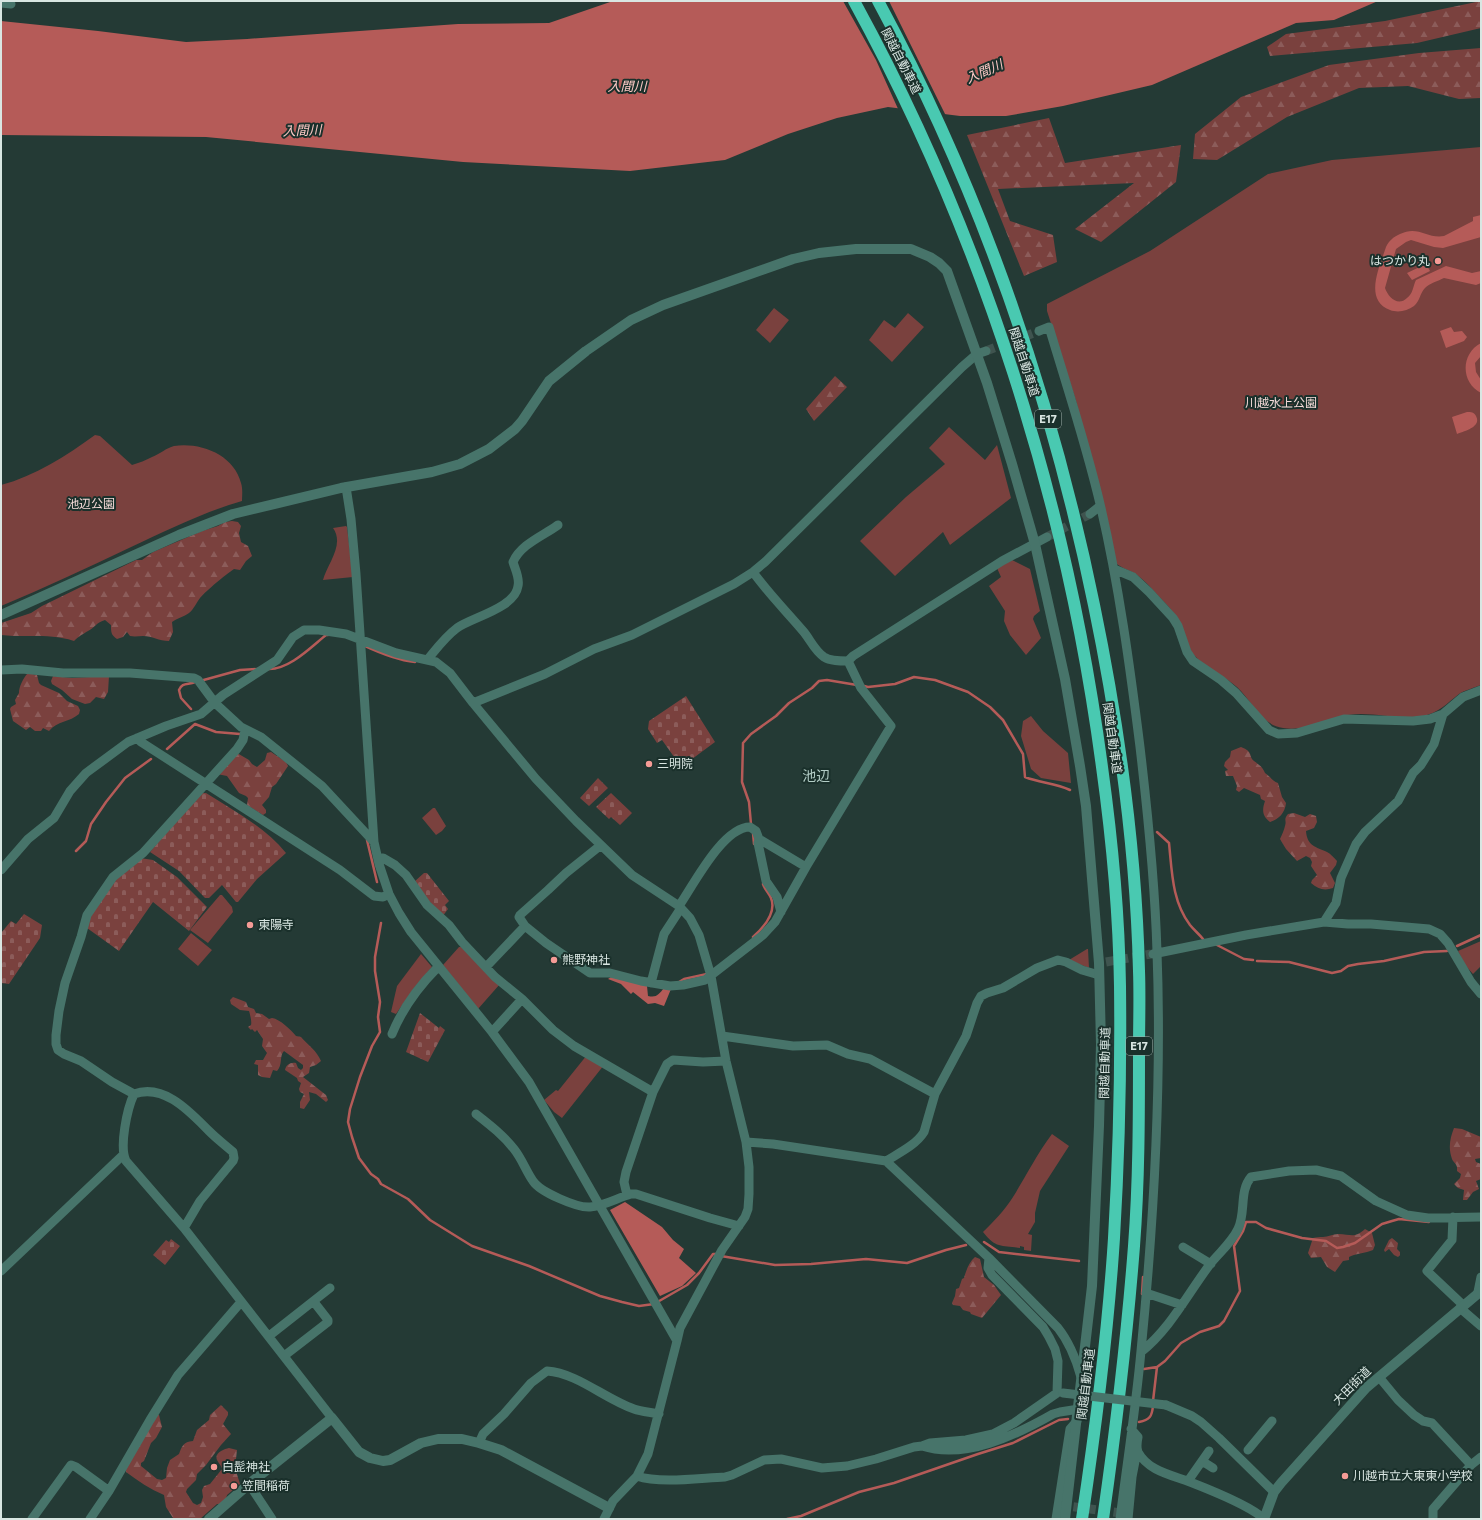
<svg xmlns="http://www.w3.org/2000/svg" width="1482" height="1520" viewBox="0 0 1482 1520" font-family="Commissioner,'Noto Sans JP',sans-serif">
  <defs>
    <pattern id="forest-firs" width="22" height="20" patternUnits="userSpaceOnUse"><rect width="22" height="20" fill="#7a413e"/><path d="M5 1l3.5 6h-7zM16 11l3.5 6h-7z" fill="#8c5c5a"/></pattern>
    <pattern id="cemetery-stones" width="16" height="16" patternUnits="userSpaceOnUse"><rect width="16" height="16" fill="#7a413e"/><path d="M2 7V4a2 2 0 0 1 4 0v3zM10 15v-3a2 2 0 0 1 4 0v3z" fill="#8c5c5a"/></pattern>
  </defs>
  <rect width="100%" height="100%" fill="#243a35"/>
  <path fill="#7a413e" d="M1481 147V685C1474 688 1465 690 1459 694 1447 703 1439 713 1423 716 1399 721 1373 711 1348 715 1327 718 1305 732 1283 728 1261 725 1252 701 1237 687 1223 675 1205 668 1193 654 1188 648 1184 628 1178 619 1171 608 1160 598 1152 589 1147 583 1140 577 1134 573 1127 569 1121 568 1116 563L1076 401 1047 311V304L1150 251 1268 174 1332 160Z
    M774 308 789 320 770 343 756 330Z
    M908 313 924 327 892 362 869 340 884 320 895 328Z
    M949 427 985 460 997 445 1011 498 950 545 943 532 895 576 860 541 906 497 945 464 929 448Z
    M95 435 100 436 132 465C139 463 146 460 152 457 160 454 166 448 174 446 201 442 234 455 241 483 243 489 242 496 242 501 201 513 168 530 129 548 87 568 44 588 1 606V485C35 476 66 456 95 435Z
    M346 526 347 527 353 577 323 580C327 564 345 545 333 528Z
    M1012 560 1030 569 1040 611 1034 616 1033 619 1041 638 1026 655 1010 635 1004 621 1005 611 989 586 1001 577 997 568Z
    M1031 716 1043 731 1068 753 1071 783 1041 778 1031 769 1021 736 1023 721Z
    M433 808H435L446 826 442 831 436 835 422 818Z
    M220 895H222L232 907 233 912 208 943 190 930Z
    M191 933 212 950 198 966 178 949Z
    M1481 941V966L1473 974 1465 965 1458 951Z
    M459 947H461L500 984 478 1009 443 965Z
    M1087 949H1088L1089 968 1069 960Z
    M421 954 432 967 414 988 396 1014 391 1012 397 986Z
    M587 1055 604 1065 562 1118 554 1112 544 1100 556 1090 558 1091Z
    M1052 1134 1069 1146 1040 1191 1035 1213V1222L1028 1234 1032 1235 1031 1251 1024 1250V1247L1020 1246V1248C1002 1245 996 1249 983 1232 993 1222 1005 1210 1013 1197 1026 1176 1037 1154 1052 1134Z"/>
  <path fill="url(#forest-firs)" d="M1481 1V28L1417 43 1270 56 1267 47 1286 34 1385 21Z
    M1481 48V98L1459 99 1408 86 1359 88 1287 117 1217 160 1193 159 1195 134 1241 97 1329 65 1419 53Z
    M1049 118 1065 163 1181 145 1176 182 1101 242 1075 229 1134 183 998 189 1010 221 1053 235 1057 262 1024 276 967 135Z
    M835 376 847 387 814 421 806 409Z
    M232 521 238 522 241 526 239 533 241 542 248 546 252 556 246 561 240 570 234 569C225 575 207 590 200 598 196 603 194 609 189 613 184 617 177 618 172 622L173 632 169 641C159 641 152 636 143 636 139 636 135 637 130 636L127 632 123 637 117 639C111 635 111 632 111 625L105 620C95 623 96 627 88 631 83 634 79 636 74 641 48 633 27 638 1 635V623L31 613 42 606 136 560H142L153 552 202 531 218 526 225 522Z
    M28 673 37 675 39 683 41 685 59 693 67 701 78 706 80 710 79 714C70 722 57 721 49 731L43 728 41 731H35L30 727 26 730 13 721 10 709 11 707 16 704 15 700 19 693C19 687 23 678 28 673Z
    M53 676 72 678 109 676 108 692 104 699 96 697 90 703 85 704 72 699 62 690 52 684 51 681Z
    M1241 747C1254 752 1248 756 1254 761 1259 765 1262 766 1265 773 1270 776 1272 781 1278 783L1282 797 1286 803C1285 813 1279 819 1270 822 1262 816 1262 810 1265 801L1261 799 1260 795 1244 788 1239 792 1236 790 1237 786 1233 776H1226L1225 771 1228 770 1224 766 1225 762 1230 757 1231 751Z
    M271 752 286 762 288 766 276 784 272 787 269 797 262 805 266 810V813L263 815 247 805 248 798 246 796 239 793 227 776 217 774 237 753 249 760 252 764 257 767 265 760 267 753Z
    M1294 813 1305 817 1310 814 1316 816 1317 822 1314 828 1306 831C1307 846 1316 847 1327 852 1331 854 1334 858 1337 861L1336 865 1330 873 1335 883 1333 888C1324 891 1318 889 1311 883L1312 880 1317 875 1311 866 1312 862 1310 858 1306 856 1297 861 1286 849 1280 839C1282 835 1284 830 1285 826 1287 820 1283 820 1288 814Z
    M233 997 246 1002 248 1007 254 1009 256 1013 262 1014 269 1019 272 1018C280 1019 291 1030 296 1036L301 1037C308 1045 317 1051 321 1061L316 1065 310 1067 309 1073 303 1077 326 1095 328 1100 326 1102 316 1094 309 1092 310 1100 304 1109 300 1108V1102L304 1094 300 1092 299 1089 301 1083 298 1081 297 1078 285 1070C286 1065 290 1062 296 1063L298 1068 301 1070 303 1068V1065L284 1051C279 1056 283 1065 277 1071L273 1070 270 1078 262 1077 258 1075V1065L254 1064 256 1060H263L267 1053 262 1046 263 1039 257 1030 255 1032 252 1029 251 1030 248 1027 251 1025C252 1022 250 1014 249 1011L240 1010 231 1004 230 1000Z
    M1454 1128 1462 1129 1481 1137V1158L1475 1159 1476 1162 1481 1164V1179L1476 1181 1479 1189 1473 1192 1467 1200H1463L1464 1190 1458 1188 1454 1184 1460 1178 1461 1174 1457 1171V1167C1456 1163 1453 1162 1452 1159 1448 1148 1450 1138 1454 1128Z
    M1365 1229 1372 1233 1375 1245 1373 1250C1366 1253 1354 1254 1349 1257V1260L1343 1261 1335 1272 1327 1267 1321 1257 1311 1258 1308 1253 1313 1238C1317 1237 1319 1237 1323 1237 1328 1237 1333 1234 1338 1234 1351 1234 1354 1239 1365 1229Z
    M1392 1238 1398 1243 1397 1249 1400 1252V1255L1398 1257 1394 1255 1389 1249 1385 1252 1384 1250 1389 1240Z
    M975 1257 980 1259 984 1277 994 1285 1001 1295 982 1318 971 1314 970 1312 963 1310 960 1306 953 1305 952 1303 955 1296 956 1289 959 1288 962 1279 964 1278C966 1271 969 1262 975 1257Z
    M221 1405 228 1412V1415L223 1424 231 1434 221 1445 206 1465 197 1474 196 1480 187 1489 186 1492 193 1503 197 1505 201 1503 203 1497 202 1490 204 1486 210 1484 222 1469C221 1465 219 1464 217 1460 214 1453 224 1449 229 1448L237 1450 235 1468 240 1484 227 1495 226 1499 222 1504H217L200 1519 173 1518 166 1507 164 1495C150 1489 138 1481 126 1472V1468L156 1414 159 1415 162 1427 156 1438 151 1443 144 1461 141 1463V1466L157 1479 162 1480 166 1478 167 1468 170 1460 179 1454C182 1446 183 1442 193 1441L197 1430 209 1420 210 1415Z"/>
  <path fill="url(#cemetery-stones)" d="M686 696 715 742 684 765 681 760 677 761 662 740 657 743 648 729 649 721Z
    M598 778 608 788 589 806 580 798Z
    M199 793H206C234 811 265 827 286 853L257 879 238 902H236L222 885 209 898H205L179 871 150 852Z
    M611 793 632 813 620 825 611 817 609 819 596 807Z
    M140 858 153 860 177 877 207 907 189 931 153 902 119 951 87 928 90 915 117 878Z
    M424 873H427L449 901 445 905 448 909 442 917 414 882Z
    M24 914 42 925 40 938 9 984 1 983V933L11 921 16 924Z
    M420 1013 439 1028 440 1026 445 1030 428 1062 406 1052Z
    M171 1239 180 1246 165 1265 153 1255 166 1240 169 1242Z"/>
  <path fill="#b55b58" d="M613 1H1378L1334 20 1296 23 1152 85 1063 106 1006 116H960L888 107 837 118 788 134 725 160 630 171 463 162 206 137 1 135V21L98 31 186 42 247 39 458 24 549 23Z
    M1481 215V237L1443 248 1434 247 1411 240 1406 242 1396 249 1385 288C1388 297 1398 307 1407 298 1413 294 1413 286 1416 280L1446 266 1472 273 1481 271V283L1476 285 1444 278C1438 281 1430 283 1425 288 1420 293 1420 301 1414 306 1407 311 1398 313 1390 310 1363 300 1380 266 1386 247 1389 241 1393 237 1400 234 1418 225 1427 239 1444 236L1473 221V217Z
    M1426 264 1430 271 1412 280 1407 273Z
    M1451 327 1454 332 1462 331 1467 337 1464 341 1446 348 1440 331Z
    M1481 343V356L1475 363 1476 372 1481 380V393C1461 383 1460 354 1481 343Z
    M1467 412C1471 412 1474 412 1476 416 1482 427 1464 431 1457 434L1452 417Z
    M611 977 647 986 648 996C657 998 659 994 664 988L671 989 664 1006 655 1003 648 1004 633 992 631 994 621 984 608 979Z
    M625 1202 662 1227 673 1240 684 1249 679 1258 696 1273 682 1286 660 1296 610 1210Z"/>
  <path fill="#243a35" d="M843 1H889L946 116 899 111 876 60Z"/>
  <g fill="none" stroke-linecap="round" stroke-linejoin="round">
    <path stroke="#b55b58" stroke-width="2.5" d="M363 645C380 653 397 660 415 662
      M268 669C289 670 311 647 326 635H328
      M200 681 240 670 258 669
      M864 686 868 687 895 684 914 677 935 680 968 692 990 707 1003 720 1023 754 1025 777C1040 783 1055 783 1070 790
      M191 709 181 698 179 690C182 682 188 685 195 682
      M167 749 195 724 216 732 240 734
      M751 824 749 802 742 782 743 743 751 734 776 716 789 703 812 688 819 681 827 680 857 685
      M1157 832 1169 843C1172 872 1172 901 1190 925 1194 930 1199 934 1203 939
      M753 833 754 844
      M367 840 377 882
      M76 851 86 841 91 824 106 802 125 778 151 759
      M381 923 375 957V971L380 1002 378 1017 380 1032 372 1046 360 1077 350 1109 348 1122 352 1137 359 1158 371 1174 378 1179 381 1184 408 1199 430 1220 472 1246 529 1266 600 1296 622 1302 639 1306 654 1304 687 1285 699 1273 713 1254H716
      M753 937C763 928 777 913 771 898 769 893 765 890 763 884
      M1215 944 1244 959 1253 960
      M1457 946 1481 935
      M1257 961 1289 962 1332 973 1341 971 1348 966 1358 964 1384 961 1424 952 1447 951
      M679 982 684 979 707 974
      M984 1242 999 1252 1079 1261
      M721 1256 775 1265 811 1264 866 1259 907 1263 946 1250 966 1245
      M1142 1294 1143 1277
      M1144 1369 1157 1367 1165 1361 1181 1343 1200 1332 1219 1326 1224 1321 1240 1291 1234 1246 1243 1231 1246 1222H1256L1266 1228 1302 1238 1326 1241 1337 1248 1343 1247 1355 1243 1382 1224 1392 1221 1399 1219 1429 1222
      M1153 1401 1157 1367
      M1139 1422C1150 1420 1152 1416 1153 1406
      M787 1519 801 1516 859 1492 894 1483 978 1454 1013 1443 1059 1420 1068 1419"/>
    <path stroke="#3f544f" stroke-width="9" stroke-dasharray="9 4.5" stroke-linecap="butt" d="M986 351 1039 331
      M1047 537 1090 514
      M1106 962 1151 954
      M1060 1505 1128 1514"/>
    <path stroke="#47746a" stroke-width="9" d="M1 3 11 4
      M1039 331 1049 327C1067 387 1087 447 1101 508 1119 586 1130 667 1140 747 1148 815 1155 883 1157 952 1162 1084 1154 1219 1141 1351 1136 1407 1127 1463 1120 1519
      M346 487 351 519 356 574 374 842 379 864 389 894 399 913 411 932 492 1032 529 1082 677 1341 648 1454 637 1476 613 1501 604 1519
      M1090 514 1100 506
      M1114 569 1133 577 1149 592 1173 618 1178 626 1187 652 1193 661 1221 680 1236 693 1269 730 1278 734 1297 733 1344 719 1413 721 1430 719 1443 714 1463 697 1481 690
      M753 572C768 593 786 611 803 631 810 639 814 650 824 657 830 661 840 661 848 661L853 656 1002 561 1047 537
      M428 659C437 648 445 637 457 628 473 617 515 608 518 586 520 578 515 569 513 562 521 544 543 536 558 525
      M1 670 22 669 63 673H130L194 678 198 680 215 703 241 727 261 737 322 786 374 842
      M473 703 536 779 576 821 632 875 679 906 690 918 699 935 711 976 726 1061 746 1142 749 1167V1194L748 1209 745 1217 722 1250 680 1328 677 1341
      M137 738 141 742 340 870 374 896 383 897 389 894
      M759 839 806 867
      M378 859 383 858 395 865 406 875 427 905 449 925 462 942 495 977 522 999 553 1030 574 1046 653 1092
      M1 870 28 839 54 818 70 791 86 773 128 742 166 726 201 714 223 695 277 660 293 637 304 630H319L346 634 396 653 436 662 450 673 473 703 545 674 594 649 632 635 734 584 753 572 765 562 962 367 977 354 986 351
      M679 906C694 884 723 827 750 827L756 831 759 839 758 843 766 881 777 897 781 912
      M1324 922 1336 903 1341 878 1356 844 1365 832 1398 801 1413 773 1421 765 1434 744 1443 714
      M525 926 546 943 590 973H610L641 981 670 986 683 985 705 980 763 935 775 922 806 867 891 726 861 688 848 661
      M1153 954 1246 935 1324 922 1348 924H1371L1429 929 1440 934 1448 943 1471 982 1481 994
      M486 967 525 926 519 917 520 915 548 890 566 873 601 845
      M651 983 664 934 681 908
      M492 1032 522 999
      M392 1034C403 1007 418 987 438 967
      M722 1036 793 1046 827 1045 848 1054 870 1059 935 1094
      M134 1094C127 1109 119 1147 126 1161L184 1228 332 1418
      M476 1114C490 1125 503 1135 514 1149 522 1159 526 1171 533 1181 540 1192 577 1208 590 1207 604 1206 617 1198 631 1194H636L710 1218 739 1226
      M746 1142 773 1144 886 1161 989 1258 1058 1328C1070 1343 1076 1359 1081 1377
      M886 1161C899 1153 916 1145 924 1132L935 1094 966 1036 977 1003 981 996 987 993 1003 988 1037 968 1058 960 1066 962 1082 970 1099 975
      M627 1195 624 1182 626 1172 653 1092 667 1064 673 1060 703 1062 726 1061
      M1453 1217 1452 1240 1427 1271 1463 1305
      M184 1228 200 1201 233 1161 234 1158 233 1152C225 1145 217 1139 209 1131 190 1112 164 1083 134 1094L112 1082 81 1061 64 1054 58 1050 56 1044V1035L59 1011 65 983 81 937 87 915 113 877 143 853 237 749 243 740 245 730
      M1183 1247 1211 1264
      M1 1271 123 1155
      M1478 1292 1481 1277
      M1146 1293 1182 1305
      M1460 1308 1481 1326
      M269 1336 330 1288
      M1141 1352C1171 1328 1188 1293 1211 1263 1220 1252 1232 1242 1238 1229 1246 1213 1239 1191 1251 1177L1289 1171 1316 1170 1341 1176 1376 1201 1407 1215 1428 1218 1481 1217
      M284 1356 328 1322V1320L314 1302
      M1379 1377 1398 1400 1414 1415 1423 1421 1432 1423 1471 1465
      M1166 1405 1192 1416 1201 1422 1219 1438 1274 1492
      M1131 1429 1138 1437C1137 1442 1136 1447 1138 1452 1148 1471 1172 1475 1190 1482 1208 1489 1251 1506 1264 1519
      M479 1443 483 1434 504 1414 531 1383 547 1371C577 1373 605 1399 634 1409 642 1412 651 1412 659 1414
      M922 1446C965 1460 1016 1435 1053 1414L1060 1412 1079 1409
      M1248 1450 1272 1421
      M1202 1461 1213 1468
      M637 1476C660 1484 700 1478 725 1477L732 1475 764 1460 781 1459 822 1468 847 1466 876 1459 914 1447 922 1446 930 1443 966 1440 993 1434 1014 1423 1057 1393 1058 1361 1055 1349 1049 1337 1043 1327 992 1275 988 1268 989 1258
      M1188 1481 1209 1451
      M249 1484 272 1519
      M32 1519 71 1465 76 1467 109 1491
      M90 1519 109 1491 150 1420 178 1375 241 1302
      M1056 1519 1070 1429 1077 1421
      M1128 1519 1132 1477 1137 1451
      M1433 1519V1509L1471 1465 1481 1457"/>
    <path stroke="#47746a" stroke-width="10" d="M1 615 179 535 233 514 341 488 432 472 460 464 489 449 515 429 522 421 549 381 586 351 631 320 663 305 793 259 819 253 856 249H911L930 257 939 263 947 271 987 383 1012 464 1035 544 1065 679 1080 766 1086 806 1099 963 1101 1044 1099 1126 1092 1286 1065 1519
      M209 1519 249 1484 332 1418 359 1452 370 1458 383 1461 390 1460 421 1443 438 1439H462L479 1443 501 1450 609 1508
      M1264 1519 1274 1492 1281 1483 1366 1388 1481 1291"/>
    <path stroke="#49c9b1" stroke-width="12" d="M854 1C983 236 1067 502 1102 767 1112 839 1119 913 1120 986 1121 1070 1119 1154 1114 1238 1108 1332 1096 1426 1082 1519
      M878 1C980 190 1051 395 1094 605 1119 726 1136 848 1139 971 1140 997 1139 1023 1139 1050 1139 1115 1139 1181 1134 1246 1127 1337 1116 1428 1103 1519"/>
    <path stroke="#47746a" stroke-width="9" d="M1063 1393 1166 1405"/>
  </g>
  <g fill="#f59b96" stroke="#1a302b" stroke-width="1.5">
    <circle cx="1438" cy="261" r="4"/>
    <circle cx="649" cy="764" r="4"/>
    <circle cx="250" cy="925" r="4"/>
    <circle cx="554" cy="960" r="4"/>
    <circle cx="214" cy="1467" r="4"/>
    <circle cx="1345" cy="1476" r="4"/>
    <circle cx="234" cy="1486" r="4"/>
  </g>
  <g text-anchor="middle" stroke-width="4" stroke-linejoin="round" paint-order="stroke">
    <g fill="#1a302b" stroke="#a0afab" stroke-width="1">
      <rect x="1035" y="410" width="26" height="18" rx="3"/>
      <rect x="1126" y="1037" width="26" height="18" rx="3"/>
    </g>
    <g font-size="11" font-weight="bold" fill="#d9e6e2">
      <text x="1048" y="423">E17</text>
      <text x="1139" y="1050">E17</text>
    </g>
    <g font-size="12" fill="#d9e6e2" stroke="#1a302b">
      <text transform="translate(901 61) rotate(63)" y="4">関越自動車道</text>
      <text transform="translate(1024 362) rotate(72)" y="4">関越自動車道</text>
      <text transform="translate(1112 738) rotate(82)" y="4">関越自動車道</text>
      <text transform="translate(1105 1063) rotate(-89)" y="4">関越自動車道</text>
      <text transform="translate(1086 1384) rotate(-83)" y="4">関越自動車道</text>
      <text transform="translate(1352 1386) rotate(-45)" y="4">大田街道</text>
    </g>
    <g font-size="12" fill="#d9e6e2" stroke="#1a302b" text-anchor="start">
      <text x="1430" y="265" text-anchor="end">はつかり丸</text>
      <text x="657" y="768">三明院</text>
      <text x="258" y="929">東陽寺</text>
      <text x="562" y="964">熊野神社</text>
      <text x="222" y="1471">白髭神社</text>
      <text x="1353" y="1480">川越市立大東東小学校</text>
      <text x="242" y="1490">笠間稲荷</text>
    </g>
    <g font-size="12" fill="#f6dbd9" stroke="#1a302b">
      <text x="1281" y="407">川越水上公園</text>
      <text x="91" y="508">池辺公園</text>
    </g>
    <g font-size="13" font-style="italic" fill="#fdc9c6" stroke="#1a302b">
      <text transform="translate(984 71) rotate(-24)" y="5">入間川</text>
      <text x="627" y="91">入間川</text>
      <text transform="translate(302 130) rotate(-2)" y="5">入間川</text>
    </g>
    <g font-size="14" fill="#b3cdc6" stroke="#1a302b">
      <text x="816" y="781">池辺</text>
    </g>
  </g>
  <rect width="1482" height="1520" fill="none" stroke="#d9e6e2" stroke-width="4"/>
</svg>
